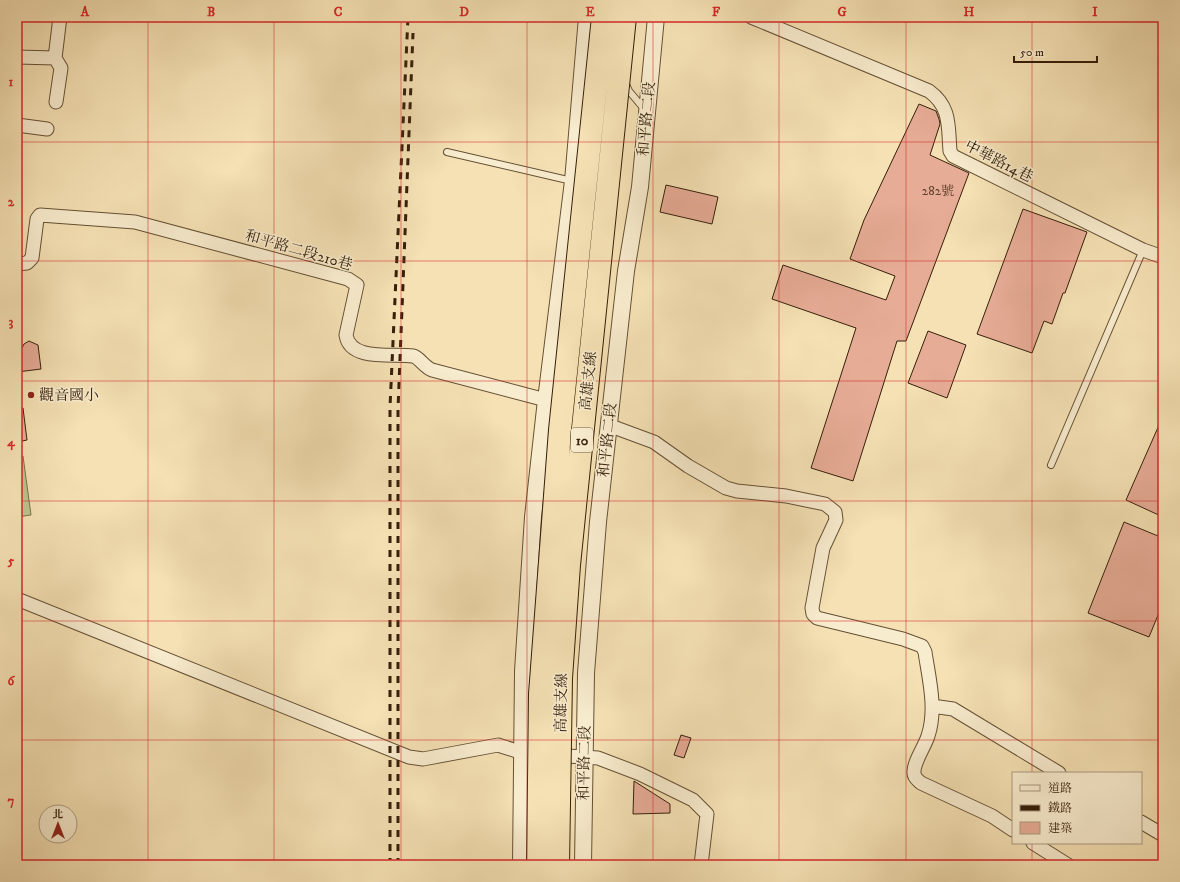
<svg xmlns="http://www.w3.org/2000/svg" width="1180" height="882" viewBox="0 0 1180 882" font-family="'IM FELL DW Pica','Noto Serif TC',serif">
  <rect width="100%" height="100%" fill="#f5e1b4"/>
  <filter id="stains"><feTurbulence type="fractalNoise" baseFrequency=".005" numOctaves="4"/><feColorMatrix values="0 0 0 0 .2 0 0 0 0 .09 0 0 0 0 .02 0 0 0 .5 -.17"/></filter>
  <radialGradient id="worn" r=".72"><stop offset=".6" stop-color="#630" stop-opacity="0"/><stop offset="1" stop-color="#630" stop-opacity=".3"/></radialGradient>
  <path fill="#bbc38e" stroke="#78714c" d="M23 456 31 515 17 517V457Z"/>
  <path fill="#e7ac96" stroke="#351f0a" d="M919 104 936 111 939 119 940 124 930 155 969 173 906 341H897L853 481 811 468 856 328 772 299 783 265 886 300 895 276 850 259 864 220Z
    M666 185 718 197 712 224 660 212Z
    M1023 209 1087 232 1065 293H1063L1052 324 1044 321 1032 353 977 334Z
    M928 331 966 345 947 398 908 383Z
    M29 341 38 345 41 369 17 372V349L22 348 24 344Z
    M17 408H23L27 440 17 442Z
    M1163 416V517L1126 500Z
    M1124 522 1163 538V603L1149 637 1088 613Z
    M681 735 691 738 684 758 674 755Z
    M634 781 670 804V813L633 814Z"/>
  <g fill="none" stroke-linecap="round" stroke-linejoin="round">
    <defs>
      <path id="service" d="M626 84 629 91 645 110
        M447 152 572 181
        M1051 465 1143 250"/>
      <path id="minor" d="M751 17 929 91C951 107 948 126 950 151L953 156 1143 250 1163 257
        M17 57 55 58
        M55 58 61 68 56 102
        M55 58 60 17
        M17 125 47 129
        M17 264 27 263 32 258 37 219 40 215 135 222 348 279 357 285 346 335C350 362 394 353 413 356 419 357 424 367 432 370L546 400
        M608 425 654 442 688 466 726 488 737 491 786 496 825 504 835 512 836 520 823 548 812 608 813 614 817 618 903 639 922 646 925 652C929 679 937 709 928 736 925 746 913 763 914 773 914 778 918 780 921 783L992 816 1013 830
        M17 599 409 757 423 759 498 745 523 753 532 754
        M932 706 953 709 1059 773
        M553 755 598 758 640 774 693 800 707 814 701 865
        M1141 822 1163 835
        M1033 843 1068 865"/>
      <path id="tertiary" d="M521 865 523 671 533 517 546 400 573 181 587 17
        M583 865 586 673 598 522 626 271 640 187 656 17"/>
    </defs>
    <use href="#service" stroke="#655034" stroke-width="8"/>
    <use href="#minor" stroke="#655034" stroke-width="15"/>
    <use href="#tertiary" stroke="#655034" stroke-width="18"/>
    <use href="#service" stroke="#f8ecce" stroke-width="6"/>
    <use href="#minor" stroke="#f8ecce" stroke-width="13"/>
    <use href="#tertiary" stroke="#f8ecce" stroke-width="16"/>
    <path stroke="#351f0a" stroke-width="3" stroke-dasharray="7 7" stroke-linecap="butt" d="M390 865V407L408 17
      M398 865V409L413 33"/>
    <defs>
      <path id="motorway-bridge" d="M538 865 540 694 560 430 603 17
        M558 865 561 678 569 565 625 17"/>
    </defs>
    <use href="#motorway-bridge" stroke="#351f0a" stroke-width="24" stroke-linecap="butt"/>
    <use href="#motorway-bridge" stroke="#f5e1b4" stroke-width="22"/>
  </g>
  <path fill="none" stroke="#d62828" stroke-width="1" stroke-opacity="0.55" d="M148 17V865M274 17V865M401 17V865M527 17V865M653 17V865M779 17V865M906 17V865M1032 17V773M17 142H1163M17 261H1163M17 381H1163M17 501H1163M17 621H1163M17 740H1163M1032 843V865"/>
  <circle fill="#8f2418" stroke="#f8ecce" stroke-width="1.5" cx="31" cy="395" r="4"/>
  <g text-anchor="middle" stroke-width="3" stroke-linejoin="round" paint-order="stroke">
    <g font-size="13" fill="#62422d">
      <text x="938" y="195">282號</text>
    </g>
    <rect fill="#f8ecce" stroke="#705c45" stroke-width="1" x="571" y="428" width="22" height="24" rx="3"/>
    <g font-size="14" font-weight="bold" fill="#351f0a">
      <text x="582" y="445">10</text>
    </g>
    <g font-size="15" fill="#351f0a" stroke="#f8ecce">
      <text transform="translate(646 119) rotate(-85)" y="5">和平路二段</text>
      <text transform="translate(999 161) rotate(27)" y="5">中華路14巷</text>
      <text transform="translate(299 250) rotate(16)" y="5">和平路二段210巷</text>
      <text transform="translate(588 381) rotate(-84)" y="5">高雄支線</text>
      <text transform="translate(607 440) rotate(-84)" y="5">和平路二段</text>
      <text transform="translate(561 703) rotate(-89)" y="5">高雄支線</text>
      <text transform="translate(584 763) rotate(-89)" y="5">和平路二段</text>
    </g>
    <g font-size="15" fill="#351f0a" stroke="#f8ecce" text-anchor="start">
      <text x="39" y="400">觀音國小</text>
    </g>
  </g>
  <rect width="1180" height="882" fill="none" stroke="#f5e1b4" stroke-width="44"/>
  <rect x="1012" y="772" width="130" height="72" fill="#f8ecce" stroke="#aa9a80"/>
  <rect x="1020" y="785" width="20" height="6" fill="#f8ecce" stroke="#aa9a80"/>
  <text x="1048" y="792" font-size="12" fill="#351f0a">道路</text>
  <rect x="1020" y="805" width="20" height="6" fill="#351f0a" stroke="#aa9a80"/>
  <text x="1048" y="812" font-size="12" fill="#351f0a">鐵路</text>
  <rect x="1020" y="822" width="20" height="12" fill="#e7ac96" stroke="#aa9a80"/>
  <text x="1048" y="832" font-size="12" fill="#351f0a">建築</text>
  <g transform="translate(58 824)"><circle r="19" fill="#f8ecce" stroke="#aa9a80"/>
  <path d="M0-3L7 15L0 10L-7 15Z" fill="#8f2418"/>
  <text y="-6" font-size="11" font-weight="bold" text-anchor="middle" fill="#351f0a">北</text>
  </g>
  <path d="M1014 56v6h83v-6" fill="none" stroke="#351f0a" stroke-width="2"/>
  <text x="1020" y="56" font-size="12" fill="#351f0a" stroke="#f8ecce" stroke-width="3" paint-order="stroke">50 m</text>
  <rect x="22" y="22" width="1136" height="838" fill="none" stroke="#d62828" stroke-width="1.5"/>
  <g font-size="13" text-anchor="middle" font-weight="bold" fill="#d62828">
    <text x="85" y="16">A</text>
    <text x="211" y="16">B</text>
    <text x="338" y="16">C</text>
    <text x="464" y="16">D</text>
    <text x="590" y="16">E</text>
    <text x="716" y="16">F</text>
    <text x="842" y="16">G</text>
    <text x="969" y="16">H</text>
    <text x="1095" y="16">I</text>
    <text x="11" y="86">1</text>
    <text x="11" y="206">2</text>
    <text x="11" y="326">3</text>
    <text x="11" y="446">4</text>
    <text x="11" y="565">5</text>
    <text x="11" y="685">6</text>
    <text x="11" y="805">7</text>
  </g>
  <rect width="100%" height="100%" filter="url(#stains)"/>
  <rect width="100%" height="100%" fill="url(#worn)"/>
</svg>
